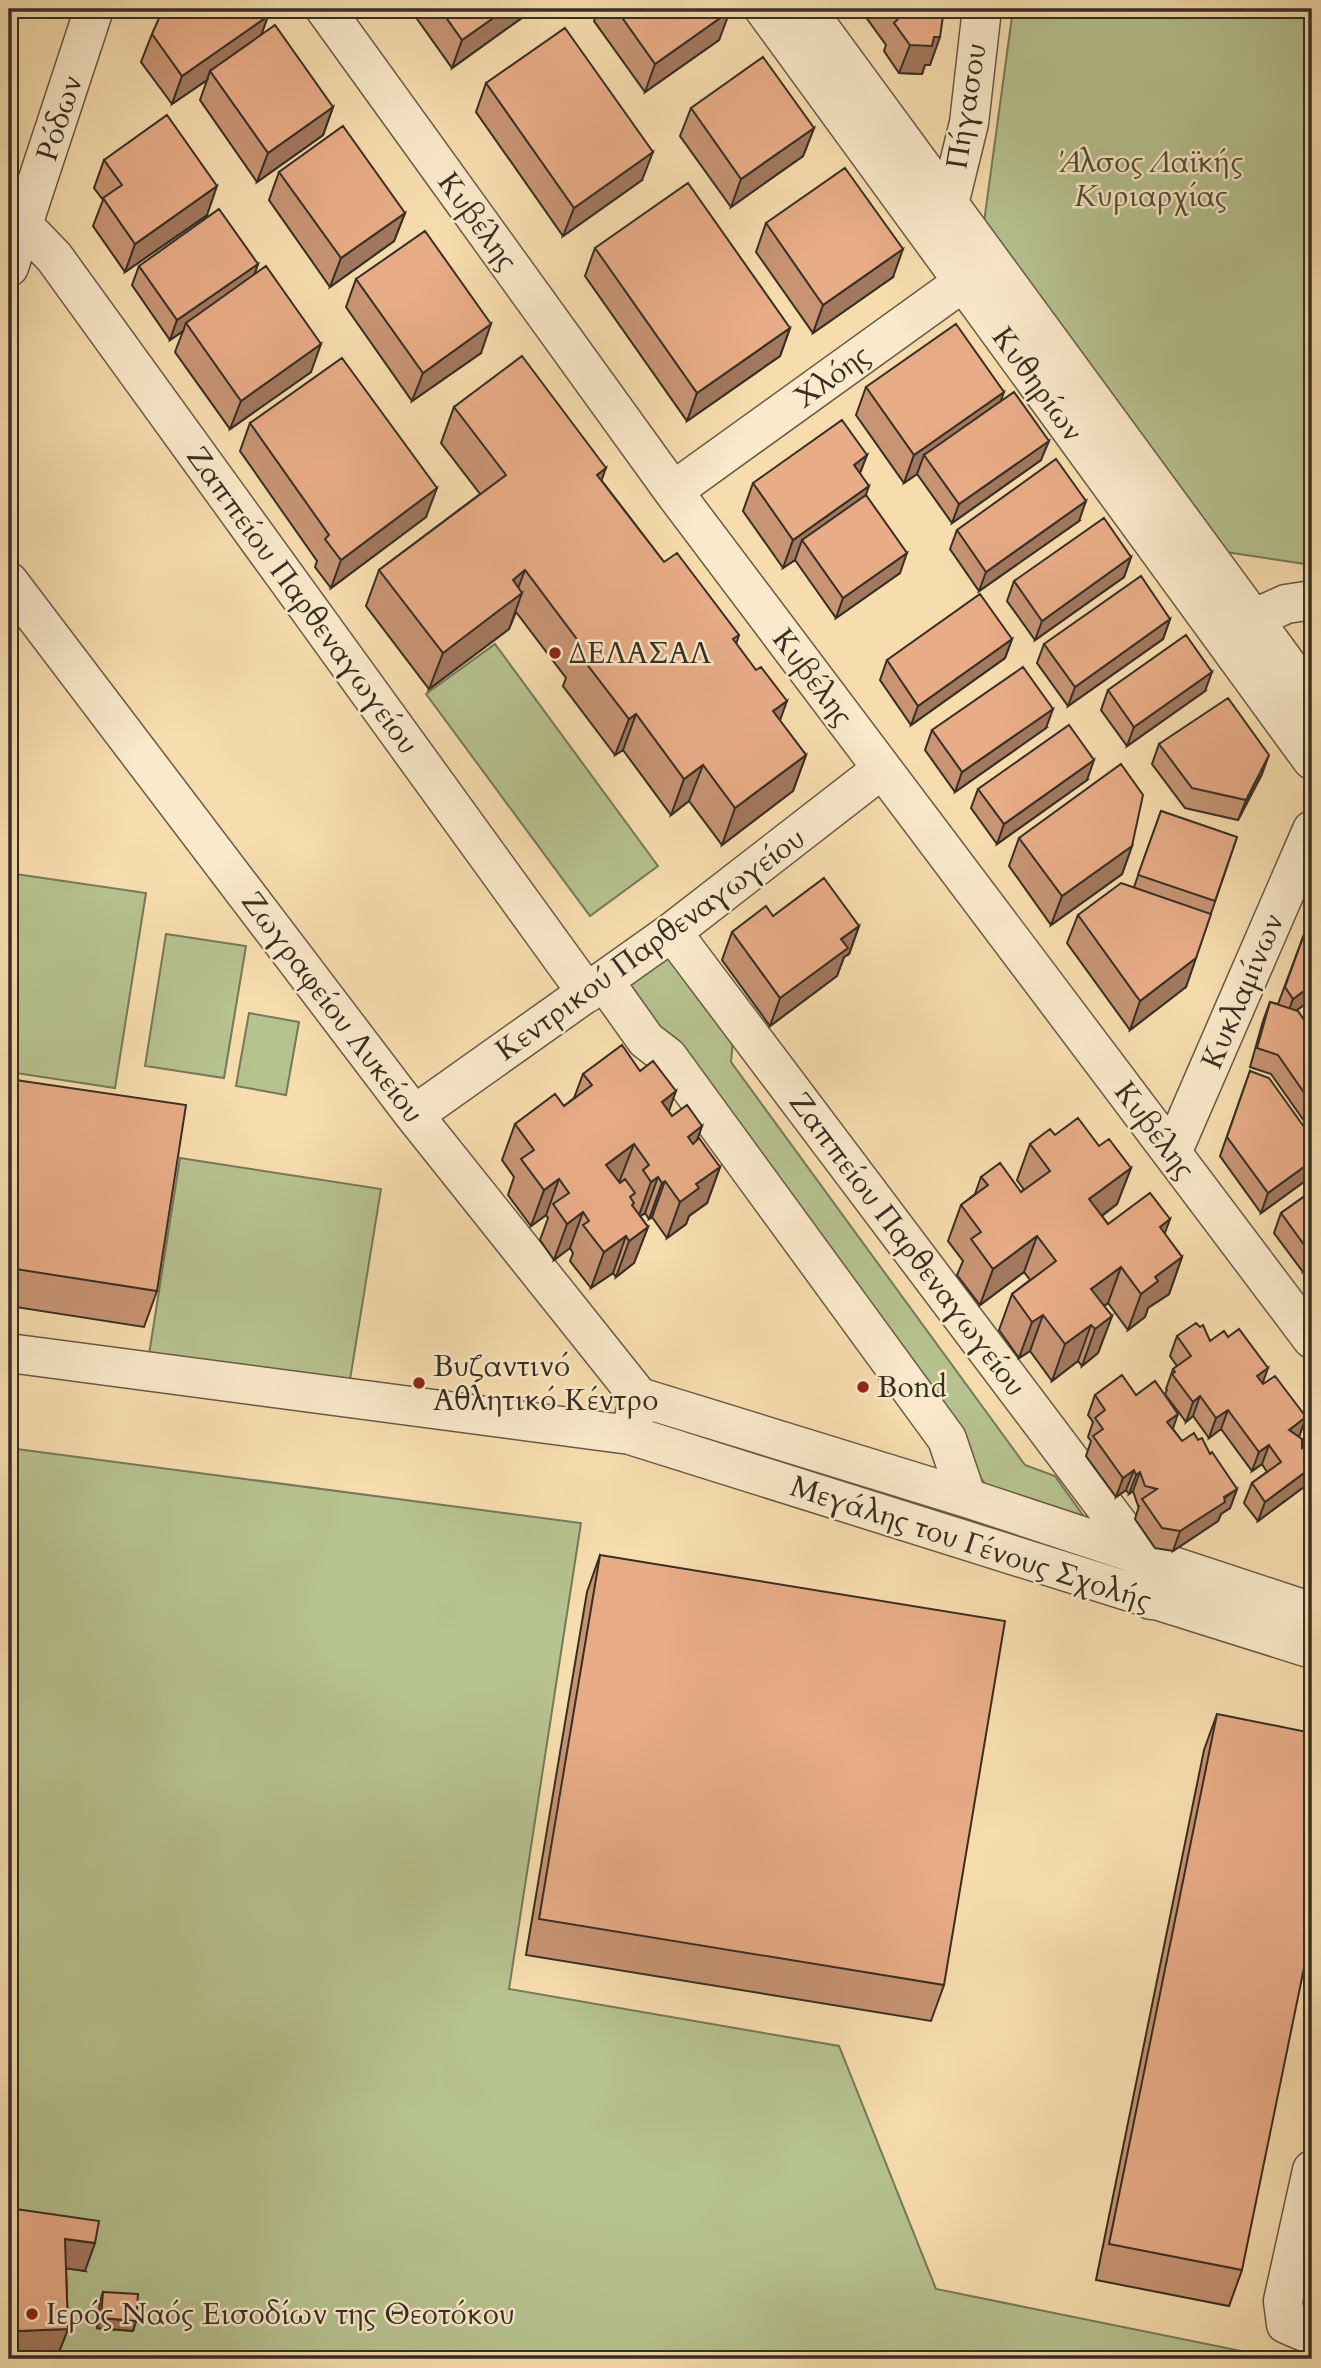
<svg xmlns="http://www.w3.org/2000/svg" width="1321" height="2368" viewBox="0 0 1321 2368" font-family="Cardo,serif">
  <rect width="100%" height="100%" fill="#f7ddae"/>
  <filter id="stains"><feTurbulence type="fractalNoise" baseFrequency=".00286" numOctaves="4"/><feColorMatrix values="0 0 0 0 .2 0 0 0 0 .09 0 0 0 0 .02 0 0 0 .5 -.17"/></filter>
  <radialGradient id="worn" r=".72"><stop offset=".6" stop-color="#630" stop-opacity="0"/><stop offset="1" stop-color="#630" stop-opacity=".3"/></radialGradient>
  <path fill="#b6c28f" stroke="#76785a" stroke-width="2" d="M1013 9H1312V565L1226 552 984 222Z
    M495 644 658 866 590 916 426 694Z
    M9 873 146 893 115 1088 9 1072Z
    M166 934 246 946 224 1078 145 1066Z
    M669 952 733 1040 731 1062 1025 1465 1055 1476 1113 1557 1111 1571 709 1439 1011 1524 970 1461 623 983Z
    M249 1013 299 1022 286 1095 236 1086Z
    M180 1158 381 1189 347 1398 147 1367Z
    M9 1448 581 1523 509 1989 839 2046 936 2289 1281 2359H9Z"/>
  <g fill="none" stroke-linecap="round" stroke-linejoin="round">
    <defs>
      <path id="minor" d="M325 9 673 491 1312 1339
        M764 9 1312 760
        M806 9 1312 699
        M949 204 969 123 982 9
        M9 215 24 226 54 257 587 993
        M9 267 94 9
        M673 491 984 267
        M9 582 414 1115 639 1397 630 1435
        M1253 619 1286 604 1312 600
        M672 932 1143 1557 1151 1600
        M604 981 646 1040 668 1057 947 1439 967 1498
        M414 1115 672 932 882 769
        M1172 1153 1312 830
        M9 1353 630 1435 1312 1649
        M639 1397 967 1498 1312 1612
        M1312 2170 1283 2301 1286 2324 1312 2335"/>
    </defs>
    <use href="#minor" stroke="#675a46" stroke-width="41"/>
    <use href="#minor" stroke="#fae9ca" stroke-width="38"/>
  </g>
  <path fill="#c89474" stroke="#372e24" stroke-width="2" d="M410 9H526L523 17 452 68Z
    M599 9H728L719 40 645 92 594 21Z
    M860 9H944L930 65H925L922 74 899 73 884 51 886 45Z
    M268 16 261 35 333 107 323 135 257 182 200 100 207 80 172 104 141 62 152 34Z
    M486 83 642 180 563 236 476 112Z
    M691 108 814 128 803 156 731 207 680 136Z
    M104 160 207 215 125 272 93 226 103 200 94 188Z
    M279 172 405 213 394 241 330 287 269 200Z
    M766 223 893 277 813 333 756 252Z
    M595 248 790 328 780 356 687 421 585 276Z
    M258 264 254 275 311 372 230 429 175 352 183 331 170 340 132 285 139 266Z
    M356 279 481 353 412 401 346 307Z
    M866 387 1000 401 1041 460 952 523 917 474 904 483 856 415Z
    M454 407 602 481 664 562 739 635 736 644 780 721 806 755 793 791 722 845 689 801 671 815 623 750 615 755 563 686 566 678 516 612 509 629 429 689 366 606 379 570 480 494 441 443Z
    M250 423 426 517 331 588 315 567 317 561 240 451Z
    M867 455 860 473 866 495 900 573 836 618 795 560 783 568 743 511 753 483Z
    M1079 521 979 591 950 549 957 530Z
    M1131 557 1124 577 1035 640 1007 601 1014 581Z
    M1170 619 1163 639 1068 706 1037 663 1044 644Z
    M1012 639 1005 658 911 725 880 680 887 660Z
    M1108 690 1205 691 1127 746 1101 710Z
    M1046 728 955 792 925 750 932 730Z
    M1159 744 1262 774 1238 820 1185 808 1152 764Z
    M1087 780 997 844 971 808 978 789Z
    M1161 811 1237 837 1186 987 1130 1030 1067 943 1078 915 1134 887Z
    M1019 838 1132 846 1122 874 1051 925 1009 866Z
    M773 916 859 926 849 954 844 957 837 976 770 1026 722 960 732 932Z
    M1312 919V999L1297 1010 1304 1020 1309 1005 1312 1003V1132L1271 1074 1250 1067 1263 1021 1270 1002 1278 1004 1309 921Z
    M1250 1071 1312 1138V1176L1261 1213 1220 1156Z
    M583 1074 669 1112 672 1116 702 1126 697 1140 720 1167 707 1203 689 1216 686 1224 667 1238 652 1217 649 1219 645 1213 640 1216 648 1227 634 1263 616 1277 613 1273 591 1288 570 1261 573 1253 570 1248 554 1260 540 1240 548 1218 546 1215 531 1226 508 1195 514 1177 502 1160 515 1124 564 1106 574 1098Z
    M9 1079 157 1291 144 1327 9 1306Z
    M1055 1135 1099 1146 1131 1168 1117 1204 1102 1216 1108 1224 1170 1219 1164 1233 1182 1257 1169 1294 1148 1308 1145 1317 1128 1330 1108 1303 1104 1306 1112 1316 1098 1353 1082 1366 1078 1361 1052 1381 1030 1351 1019 1358 999 1330 1012 1294 1030 1280 1024 1272 980 1305 957 1275 963 1261 948 1241 961 1205 975 1194 981 1177 1021 1192 1024 1190 1017 1180 1030 1144Z
    M1312 1191V1266L1303 1272 1274 1233 1281 1213Z
    M1177 1336 1210 1341 1306 1417 1299 1436 1302 1448 1312 1441V1481L1258 1521 1244 1503 1252 1483 1267 1472 1262 1464 1252 1471 1221 1429 1209 1438 1193 1416 1186 1422 1165 1394 1167 1390 1166 1389 1173 1369 1177 1366 1170 1356Z
    M1095 1395H1136L1173 1429 1182 1441 1198 1440 1237 1489 1230 1508 1221 1514 1218 1521 1173 1551 1155 1548 1135 1519 1139 1506H1138L1133 1491 1129 1494 1126 1490 1116 1497 1086 1456 1091 1441 1088 1437 1093 1422 1088 1415Z
    M600 1555 944 1985 931 2021 526 1955 587 1592Z
    M1217 1714 1242 2270 1229 2306 1096 2280 1204 1750Z
    M9 2208 85 2271 66 2268 68 2329 57 2357 9 2359Z
    M103 2292 136 2321 133 2331 97 2328 100 2302Z"/>
  <path fill="#a2785e" stroke="#372e24" stroke-width="2" d="M506 9H526L523 17 452 68 462 40Z
    M730 11 719 40 645 92 655 64Z
    M268 16 258 44 210 71 207 80 172 104 182 76Z
    M934 37H940L930 65H925L922 74 899 73 910 45Z
    M333 107 323 135 257 182 268 153Z
    M814 128 803 156 731 207 741 179Z
    M653 152 642 180 563 236 574 208Z
    M217 186 207 215 125 272 135 244Z
    M405 213 394 241 330 287 341 258Z
    M903 249 893 277 813 333 823 305Z
    M258 264 251 284 186 323 183 331 170 340 177 320Z
    M491 324 481 353 412 401 423 373Z
    M790 328 780 356 687 421 697 393Z
    M321 344 311 372 230 429 241 401Z
    M1004 392 994 420 924 455 917 474 904 483 914 455Z
    M1049 441 1041 460 952 523 959 504Z
    M867 455 856 483 854 465Z
    M606 468 593 504 597 475Z
    M869 486 859 515 802 540 795 560 783 568 793 540Z
    M437 488 426 517 331 588 341 560Z
    M1086 501 1079 521 979 591 986 572Z
    M907 553 900 573 836 618 843 598Z
    M1131 557 1124 577 1035 640 1042 621Z
    M525 570 514 599 522 593 509 629 429 689 443 653 513 580Z
    M1170 619 1163 639 1068 706 1075 687Z
    M1012 639 1005 658 911 725 918 706Z
    M1212 672 1205 691 1127 746 1134 727Z
    M787 701 774 737 773 711Z
    M1053 709 1046 728 955 792 962 772Z
    M636 714 623 750 615 755 629 719Z
    M806 755 793 791 722 845 735 808Z
    M1269 755 1262 774 1238 820 1246 800Z
    M1094 760 1087 780 997 844 1004 824Z
    M703 765 689 801 671 815 684 779Z
    M1132 846 1122 874 1051 925 1062 896Z
    M859 926 849 954 844 957 837 976 770 1026 780 998 841 939Z
    M1196 958 1186 987 1130 1030 1140 1001Z
    M1312 985V999L1286 1018 1293 999Z
    M676 1091 663 1128 662 1102Z
    M702 1126 689 1162 688 1137Z
    M634 1144 620 1180 593 1201 606 1165Z
    M1312 1161V1176L1261 1213 1268 1193Z
    M720 1167 707 1203 689 1216 686 1224 667 1238 680 1202 696 1184Z
    M1131 1168 1117 1204 1076 1235 1089 1199Z
    M658 1177 645 1213 638 1218 651 1182Z
    M559 1179 546 1215 531 1226 544 1190Z
    M665 1181 652 1217 649 1219 662 1183Z
    M583 1212 570 1248 554 1260 567 1224Z
    M1170 1219 1157 1255 1160 1227Z
    M648 1227 634 1263 616 1277 629 1241Z
    M626 1236 613 1273 591 1288 604 1252Z
    M1037 1236 1024 1272 980 1305 993 1269Z
    M1312 1251V1266L1303 1272 1310 1253Z
    M1182 1257 1169 1294 1148 1308 1145 1317 1128 1330 1141 1294 1155 1277Z
    M1121 1267 1108 1303 1078 1325 1091 1289Z
    M1043 1315 1030 1351 1019 1358 1032 1322Z
    M1112 1316 1098 1353 1082 1366 1095 1329Z
    M1091 1325 1078 1361 1052 1381 1065 1344Z
    M1268 1368 1261 1388 1257 1376Z
    M1200 1396 1193 1416 1186 1422 1193 1402Z
    M1228 1410 1221 1429 1209 1438 1216 1418Z
    M1178 1414 1171 1434 1167 1422Z
    M1306 1417 1299 1437 1289 1430Z
    M1269 1445 1262 1464 1252 1471 1259 1452Z
    M1312 1467V1481L1258 1521 1265 1502Z
    M1134 1470 1126 1490 1116 1497 1123 1478Z
    M1140 1472 1133 1491 1129 1494 1136 1475Z
    M1237 1489 1230 1508 1221 1514 1218 1521 1173 1551 1180 1531Z
    M9 2237H14L9 2252Z
    M65 2239 95 2243 85 2271 55 2267Z
    M101 2318 136 2321 133 2331 97 2328Z
    M68 2329 57 2357 9 2359V2353L17 2331Z"/>
  <path fill="#e8ac87" stroke="#372e24" stroke-width="2" d="M163 9H263L268 16 182 76 152 34Z
    M440 9H506L462 40Z
    M616 9H728L730 11 655 64Z
    M891 9H944L940 37H934L932 46 910 45 894 23 898 19Z
    M275 25 333 107 268 153 210 71Z
    M565 28 653 152 574 208 486 83Z
    M763 57 814 128 741 179 691 108Z
    M167 115 217 186 135 244 103 198 122 185 104 160Z
    M343 126 405 213 341 258 279 172Z
    M845 168 903 249 823 305 766 223Z
    M688 183 790 328 697 393 595 248Z
    M219 209 258 264 177 320 139 266Z
    M425 231 491 324 423 373 356 279Z
    M266 266 321 344 241 401 186 323Z
    M956 324 1004 392 914 455 866 387Z
    M522 356 606 468 597 475 664 562 677 553 739 635 733 639 756 670 761 667 787 701 773 711 806 755 735 808 703 765 684 779 636 714 629 719 576 650 582 646 525 570 513 580 522 593 443 653 379 570 506 475 454 407Z
    M342 358 437 488 341 560 325 539 329 535 250 423Z
    M1014 392 1049 441 959 504 924 455Z
    M842 420 867 455 854 465 869 486 793 540 753 483Z
    M1056 459 1086 501 986 572 957 530Z
    M866 495 907 553 843 598 802 540Z
    M1104 518 1131 557 1042 621 1014 581Z
    M1141 576 1170 619 1075 687 1044 644Z
    M980 594 1012 639 918 706 887 660Z
    M1186 635 1212 672 1134 727 1108 690Z
    M1023 667 1053 709 962 772 932 730Z
    M1228 698 1269 755 1246 800 1192 788 1159 744Z
    M1069 725 1094 760 1004 824 978 789Z
    M1121 764 1143 795 1132 846 1062 896 1019 838Z
    M1161 811 1237 837 1215 901 1138 875Z
    M824 878 859 926 841 939 848 948 780 998 732 932 766 906 773 916Z
    M1121 883 1211 914 1196 958 1140 1001 1078 915Z
    M1312 919V985L1293 999 1285 987 1309 921Z
    M1270 1002 1298 1011 1312 1032V1104L1278 1055 1257 1048Z
    M622 1045 640 1071 653 1061 676 1091 662 1102 672 1116 687 1105 702 1126 688 1137 693 1144 699 1138 720 1167 696 1184 699 1188 680 1202 665 1181 662 1183 658 1177 651 1182 643 1170 649 1165 634 1144 606 1165 620 1183 625 1179 635 1193 630 1197 634 1203 632 1205 648 1227 629 1241 626 1236 604 1252 583 1225 589 1221 583 1212 567 1224 553 1204 569 1193 559 1179 544 1190 521 1159 534 1150 515 1124 555 1094 564 1106 592 1085 583 1074Z
    M1250 1071 1269 1078 1312 1138V1161L1268 1193 1227 1137Z
    M9 1079 186 1105 157 1291 9 1268Z
    M1078 1118 1099 1146 1109 1139 1131 1168 1089 1199 1108 1224 1150 1193 1170 1219 1160 1227 1182 1257 1155 1277 1158 1281 1141 1294 1121 1267 1091 1289 1112 1316 1095 1329 1091 1325 1065 1344 1043 1315 1032 1322 1012 1294 1056 1261 1037 1236 993 1269 971 1239 981 1232 961 1205 988 1185 981 1177 1000 1163 1021 1192 1050 1171 1030 1144 1050 1129 1055 1135Z
    M1312 1191V1251L1310 1253 1281 1213Z
    M1196 1323 1200 1327 1203 1325 1210 1341 1224 1331 1228 1337 1239 1329 1268 1368 1257 1376 1263 1384 1275 1376 1306 1417 1289 1430 1302 1439V1448L1312 1441V1467L1265 1502 1252 1483 1281 1462 1269 1445 1259 1452 1228 1410 1216 1418 1200 1396 1193 1402 1172 1374 1175 1372 1173 1369 1191 1356 1177 1336Z
    M1122 1375 1136 1395 1155 1381 1178 1414 1167 1422 1182 1441 1194 1433 1198 1440 1202 1438 1210 1454 1212 1452 1237 1489 1224 1497 1225 1502 1180 1531 1162 1528 1142 1499 1157 1489 1145 1486 1140 1472 1136 1475 1134 1470 1123 1478 1093 1436 1103 1429 1095 1418 1105 1410 1095 1395Z
    M600 1555 1005 1621 944 1985 539 1919Z
    M1217 1714 1312 1733V1929L1242 2270 1109 2244Z
    M9 2208 99 2221 95 2243 65 2239 68 2329 17 2331 14 2237H9Z
    M103 2292 138 2294 136 2321 101 2318Z"/>
  <g fill="#8f2418" stroke="#fae9ca" stroke-width="2.5">
    <circle cx="555" cy="653" r="7"/>
    <circle cx="419" cy="1383" r="7"/>
    <circle cx="863" cy="1387" r="7"/>
    <circle cx="32" cy="2314" r="7"/>
  </g>
  <g text-anchor="middle" stroke-width="5" stroke-linejoin="round" paint-order="stroke">
    <g font-size="30" fill="#372e24" stroke="#fae9ca">
      <text transform="translate(966 106) rotate(-81)" y="10">Πήγασου</text>
      <text transform="translate(59 118) rotate(-72)" y="10">Ρόδων</text>
      <text transform="translate(478 221) rotate(54)" y="10">Κυβέλης</text>
      <text transform="translate(832 376) rotate(-36)" y="10">Χλόης</text>
      <text transform="translate(1038 384) rotate(54)" y="10">Κυθηρίων</text>
      <text transform="translate(303 600) rotate(54)" y="10">Ζαππείου Παρθεναγωγείου</text>
      <text transform="translate(813 677) rotate(53)" y="10">Κυβέλης</text>
      <text transform="translate(650 944) rotate(-36)" y="10">Κεντρικού Παρθεναγωγείου</text>
      <text transform="translate(1242 991) rotate(-67)" y="10">Κυκλαμίνων</text>
      <text transform="translate(333 1007) rotate(53)" y="10">Ζωγραφείου Λυκείου</text>
      <text transform="translate(1155 1130) rotate(53)" y="10">Κυβέλης</text>
      <text transform="translate(908 1244) rotate(53)" y="10">Ζαππείου Παρθεναγωγείου</text>
      <text transform="translate(971 1543) rotate(18)" y="10">Μεγάλης του Γένους Σχολής</text>
    </g>
    <g font-size="30" font-style="italic" fill="#504c39" stroke="#fae9ca">
      <text x="1151" y="172">Άλσος Λαϊκής<tspan x="1151" dy="34">Κυριαρχίας</tspan></text>
    </g>
    <g font-size="30" fill="#372e24" stroke="#fae9ca" text-anchor="start">
      <text x="569" y="663">ΔΕΛΑΣΑΛ</text>
      <text x="433" y="1376">Βυζαντινό<tspan x="433" dy="34">Αθλητικό Κέντρο</tspan></text>
      <text x="877" y="1397">Bond</text>
      <text x="46" y="2324">Ιερός Ναός Εισοδίων της Θεοτόκου</text>
    </g>
  </g>
  <rect width="1321" height="2368" fill="none" stroke="#f7ddae" stroke-width="35"/>
  <rect x="10" y="10" width="1300" height="2347" fill="none" stroke="#372e24" stroke-width="3.5"/>
  <rect x="18" y="18" width="1286" height="2333" fill="none" stroke="#372e24" stroke-width="2"/>
  <rect width="100%" height="100%" filter="url(#stains)"/>
  <rect width="100%" height="100%" fill="url(#worn)"/>
</svg>
